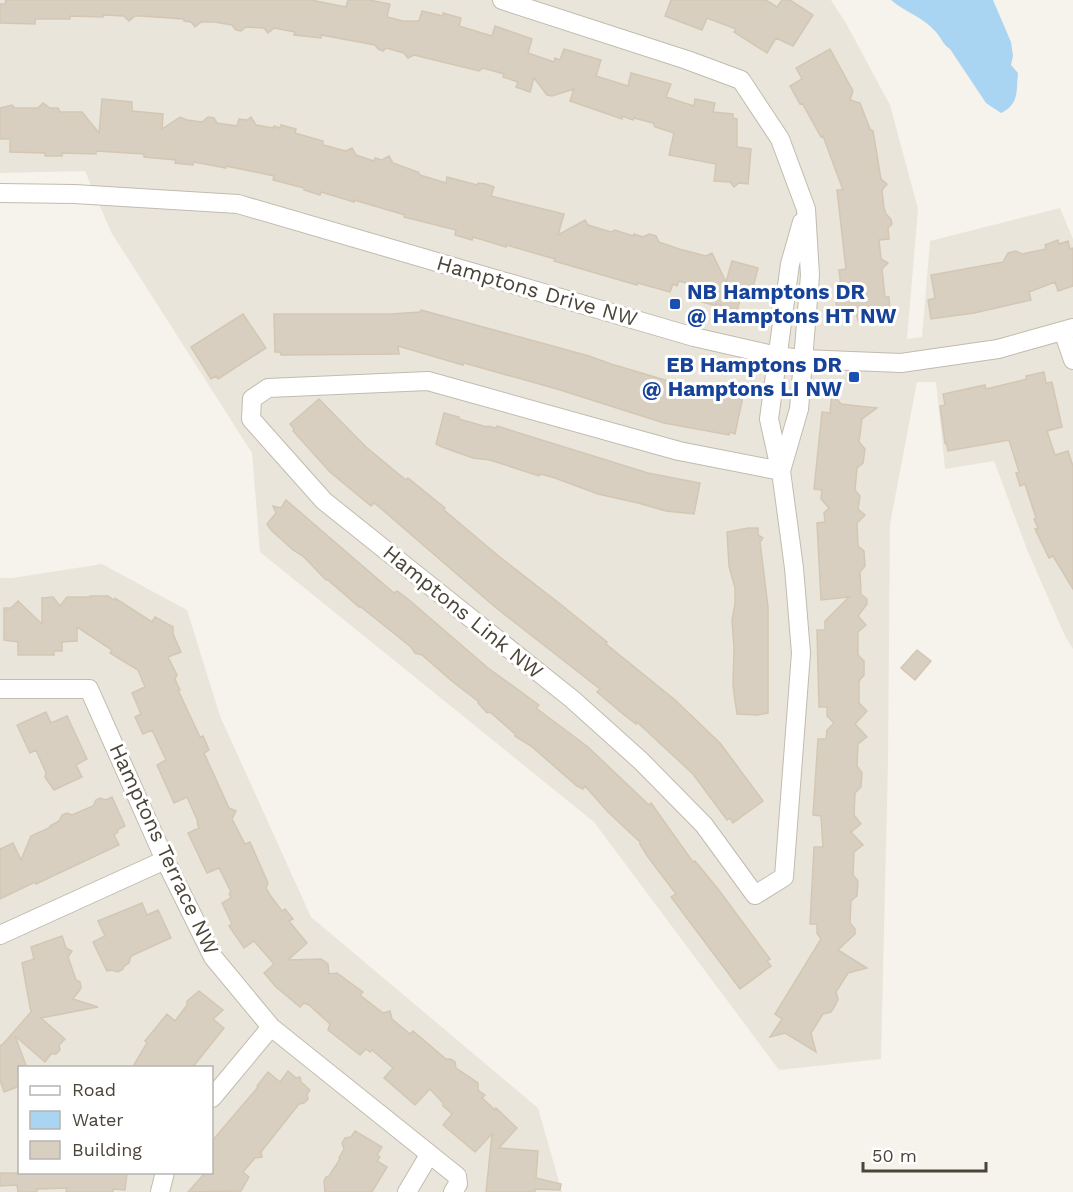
<svg xmlns="http://www.w3.org/2000/svg" width="1073" height="1192" viewBox="0 0 1073 1192" font-family="'Work Sans',sans-serif">
  <rect width="100%" height="100%" fill="#f6f3ec"/>
  <path fill="#eae5da" fill-rule="evenodd" d="M0 0H831L847 25 890 105 918 209 907 339 922 337 930 241 1060 208 1073 239V649L1065 636 1028 552 994 461 945 469 936 382H917L890 524 888 762 881 1059 779 1070 594 822 260 552 252 453 111 232 85 171 0 173Z
    M102 564 187 610 220 716 311 917 538 1108 562 1192H0V578H12ZM20 1068H212V1172H20Z"/>
  <path fill="#a9d4f2" d="M891 0H993L1011 42 1013 56 1011 65 1018 73C1016 90 1020 104 1001 113L986 103 950 49C943 45 941 37 935 31 923 17 905 12 891 0Z"/>
  <path fill="#d8cfc1" stroke="#d3c7b4" stroke-width="1.5" d="M6 0H311L346 7 348 0H369L390 4 387 17 403 21H419L422 11 443 16V13L461 18 459 26 492 36 495 26 532 39 528 53 554 62 555 58 560 60 564 49 601 60 596 76 628 86 631 73 671 84 666 97 694 106 695 99 715 103 713 112 733 114V118L737 119V147L751 149 748 184 739 183 734 187 730 182 714 181 716 164 669 155 674 133 655 127 653 123 634 118 633 120 622 116V119L570 101 574 89 552 96 547 95 534 78 530 92 516 87 518 82 503 77 504 74 483 68 479 71 414 55 408 58 404 53 386 48 383 51 378 49 375 45 321 35V38L294 35 295 32 274 28 268 33 264 28 246 27 241 31 236 30 232 25 214 22H201L195 27 191 22 184 21V19L141 16H135L129 21 124 16 103 15V17L70 16V19H35V24L0 23V4H5Z
    M671 0H766L777 7 782 0H790L813 15 793 46 776 38 767 53 734 32 736 29 707 18 702 30 665 16Z
    M830 49 853 91 850 100 860 103 870 129 873 131 881 179 887 184 882 190 884 208 886 214 891 219 892 224 888 228 889 239 879 240 881 259 888 263 882 269 885 297H889L890 310 883 311 884 321 859 324 856 313 838 315 835 296H842L839 270 846 269 837 190H843L823 136 821 137 802 103 800 104 790 86 802 79 796 68Z
    M102 99 132 102V111L163 114 162 129 180 117 187 120 202 122 208 117 214 118 217 123 237 126 239 119 247 120 251 117 256 125 273 128 274 126 280 128 281 125 296 129 295 133 323 141V145L346 151 352 148 356 155 374 161 375 158 382 160 389 156 393 163 418 172 420 175 446 183 447 177 477 185 478 183 486 184 494 187 491 196 564 214 558 235 585 220 588 225 611 232 615 230 633 236 634 234 643 237 649 234 656 236 659 242 679 249 706 256 712 253 726 282 732 261 758 268 751 295 740 301 737 310 716 304V306L699 301 703 288 679 281 677 286 673 284 670 292 638 283 637 285 554 261 555 259 506 245V247L473 237 472 240 455 235 456 230 404 217 405 215 354 200V202L321 192 320 195 304 190V188L273 180 274 176 226 166V168L194 162 193 165 175 163 176 160 144 157V154L96 151V154L62 153V156H45V153L10 152V139H0V108L12 105 15 108H38L43 103 50 108H58L60 112H82L99 133Z
    M1058 240 1059 244 1068 241 1070 249 1073 248V286L1058 291 1055 282 1029 292 1031 300 974 313 931 319 928 300 935 298 931 275 1003 262 1008 253 1016 251 1022 254 1046 249 1045 245Z
    M421 310 589 356 611 364 682 385 743 396 735 434 730 432 729 435 664 423 557 389 464 363 463 365 398 346 399 354 281 355 280 352H275L274 314H391L420 312Z
    M243 314 266 348 218 379 216 376 211 379 191 347Z
    M1044 372 1046 383 1052 382 1062 427 1047 431 1055 455 1068 451 1073 466V589L1053 556 1049 558 1035 529 1038 528 1034 519 1036 518 1025 484 1020 486 1016 473 1019 472 1009 440 948 451 946 442 945 443 940 406 945 405 943 394 985 385 986 389 1027 379 1026 376Z
    M832 393 841 404 877 408 862 419 859 442 865 449 863 463 857 468 855 490 860 496 858 509 865 515 857 523 858 546 864 551 865 566 860 572 861 594 867 599V604L858 616 866 625 858 632V655L864 661V675L859 681V703L867 711 855 724 867 737 858 744 857 766 862 773 861 787 855 793 854 815 861 824 851 832 863 845 854 852 853 875 858 881 857 896 851 901 850 923 855 929V934L838 950 867 968 848 973 836 992 838 999 836 1004 831 1012 823 1014 811 1033 816 1052 785 1033 770 1037 782 1019 775 1014 821 939 817 933V924H810L814 847H823L821 816 813 815 818 739H826L827 730 834 723 827 716V707H819L817 630H825V621L849 597 821 600 817 523 825 522 824 513 829 508 821 499 822 490 814 489 822 412 830 413Z
    M319 399 366 447 406 480 408 478 445 508 444 510 501 558 559 603 607 642 606 644 674 699 720 743 763 801 733 823 730 818 727 820 693 774 637 722 636 724 623 714 597 692 600 689 495 607 378 506 374 503 371 506 330 472 293 431 294 429 290 424Z
    M444 413 459 417V419L487 427 488 426 496 428 497 426 648 473 700 483 694 514 666 511 638 503 598 494 555 478 541 474 539 476 490 460 473 458 442 447 436 444Z
    M286 500 394 593 397 591 408 599 488 668 539 705 536 708 588 747 649 805 651 803 693 862 695 861 718 889 770 959 767 961 771 966 740 989 671 897 676 894 648 857 640 844V842L608 812 585 786 583 789 577 786 531 746 515 736V734L490 712 487 713 478 703 479 702 453 682 422 655 415 653 411 647 361 607H359L328 580H326L303 556 293 550 271 530 267 524 276 513 273 506 281 508Z
    M748 528H758V535L763 538 760 542 768 607V713L757 715 737 714 733 686 734 648 732 620 735 604V588L729 566 727 532Z
    M90 596H108L114 600 115 598 152 622 155 617 173 627V634L181 652 168 657 177 675 175 679 180 690H178L200 737 203 736 209 750 204 753 229 808 236 811 232 819 245 844 250 842 268 883 266 888 270 895 282 911 285 909 293 919 289 921 307 943 288 960 321 959 328 964 329 974 337 973 363 992 360 995 383 1013 390 1011 392 1019 410 1034 413 1031 446 1059H451L455 1062 456 1068 478 1083V1090L485 1095 482 1098 495 1110 496 1108 517 1128 499 1148 538 1151 536 1178 561 1184 560 1190 535 1189V1192H486L492 1134 475 1152 443 1125 452 1114 443 1106V1103L430 1089 415 1105 384 1078 393 1068 372 1050 370 1052 366 1049 360 1055 328 1030 330 1024 309 1005 304 1003 300 1007 276 987 264 973 274 964 254 941 244 948 229 926 232 924 222 903 231 898 229 894 231 892 219 868 207 873 188 833 199 828 197 823 198 822 187 797 174 803 157 765 166 760 152 730 143 734 135 717 141 714 132 693 145 687 138 670 110 653 112 650 77 627V641L62 642V651H54V655H18V642L4 640V608H11L18 601 42 624V598L53 597 60 606 67 597H90Z
    M917 650 931 661 915 680 901 668Z
    M46 712 51 723 67 716 87 759 76 765 82 777 54 790 45 777 46 773 36 750 30 753 17 725Z
    M112 797 125 826 117 830 118 832 114 835 119 845 36 884 35 882 0 899V849L13 843 21 860 31 836 51 827 50 826 59 821 62 815 67 813 72 815 93 806 96 800 100 798 106 800Z
    M142 903 147 915 158 910 171 938 131 956 129 963 124 966 123 969 118 972 111 970 107 971 93 942 105 936 98 921Z
    M62 936 66 948 72 951 68 957 76 980 80 982 81 988 73 999 98 1007 41 1018 65 1039 59 1045 60 1050 56 1054H51L45 1062 15 1036 27 1068H20V1086L4 1092 0 1080V1046L3 1044 31 1012 22 963 34 959 31 947Z
    M199 991 223 1010 213 1019 224 1028 192 1068H132L147 1043 145 1041 167 1014 175 1021 187 1005V1001Z
    M288 1071 296 1078 300 1077 301 1082 310 1090 307 1094 308 1099 304 1103 299 1104 261 1152 262 1157 255 1158 243 1172 249 1177 241 1191 188 1192 205 1173H212V1141L258 1087 257 1086 268 1072 280 1082Z
    M355 1131 382 1147 377 1155 380 1157 377 1161 387 1167 372 1192H325L324 1181 326 1177 329 1176 340 1159 339 1158 344 1149 342 1143 345 1138 351 1137Z
    M0 1173H127L125 1190 113 1189V1192H66L67 1188 37 1189V1192H18L17 1185 0 1186Z"/>
  <g fill="none" stroke-linecap="round" stroke-linejoin="round">
    <defs>
      <path id="minor" d="M502 0 687 60 741 80 780 139 806 209 810 275 799 409 781 471
        M0 193 74 194 238 204 694 337 777 356 802 359 901 363 998 349 1073 328
        M1063 331 1073 360
        M428 381 679 451 781 471 794 568 801 653 784 877 755 895 704 825 641 761 572 699 324 501 251 419 252 399 268 388Z
        M780 469 769 419 790 264 802 222
        M0 689H89L165 860 213 957 271 1027 457 1176 458 1184 453 1192
        M0 935 165 860
        M212 1098 271 1027
        M160 1192 165 1172
        M407 1192 429 1155"/>
    </defs>
    <use href="#minor" stroke="#c2bbae" stroke-width="20"/>
    <use href="#minor" stroke="#fff" stroke-width="18"/>
  </g>
  <g fill="#1a4fb4" stroke="#fff" stroke-width="2">
    <rect x="669" y="298" width="12" height="12" rx="3"/>
    <rect x="848" y="371" width="12" height="12" rx="3"/>
  </g>
  <g text-anchor="middle" stroke-width="6" stroke-linejoin="round" paint-order="stroke">
    <g font-size="21" fill="#4b4439" stroke="#fff">
      <text transform="translate(537 291) rotate(16)" y="7">Hamptons Drive NW</text>
      <text transform="translate(463 612) rotate(39)" y="7">Hamptons Link NW</text>
      <text transform="translate(164 849) rotate(65)" y="7">Hamptons Terrace NW</text>
    </g>
    <g font-size="21" font-weight="bold" fill="#164399" stroke="#fff" text-anchor="start">
      <text x="687" y="299">NB Hamptons DR<tspan x="687" dy="24">@ Hamptons HT NW</tspan></text>
      <text x="842" y="372" text-anchor="end">EB Hamptons DR<tspan x="842" dy="24">@ Hamptons LI NW</tspan></text>
    </g>
  </g>
  <rect x="18" y="1066" width="195" height="108" fill="#ffffff" stroke="#b7b4b0" stroke-width="1.5"/>
  <rect x="30" y="1086" width="30" height="9" fill="#ffffff" stroke="#b7b4b0" stroke-width="1.5"/>
  <text x="72" y="1096" font-size="18" fill="#4b4439">Road</text>
  <rect x="30" y="1111" width="30" height="18" fill="#a9d4f2" stroke="#b7b4b0" stroke-width="1.5"/>
  <text x="72" y="1126" font-size="18" fill="#4b4439">Water</text>
  <rect x="30" y="1141" width="30" height="18" fill="#d8cfc1" stroke="#b7b4b0" stroke-width="1.5"/>
  <text x="72" y="1156" font-size="18" fill="#4b4439">Building</text>
  <path d="M863 1162v9h123v-9" fill="none" stroke="#4b4439" stroke-width="3"/>
  <text x="872" y="1162" font-size="18" fill="#4b4439" stroke="#ffffff" stroke-width="4.5" paint-order="stroke">50 m</text>
</svg>
